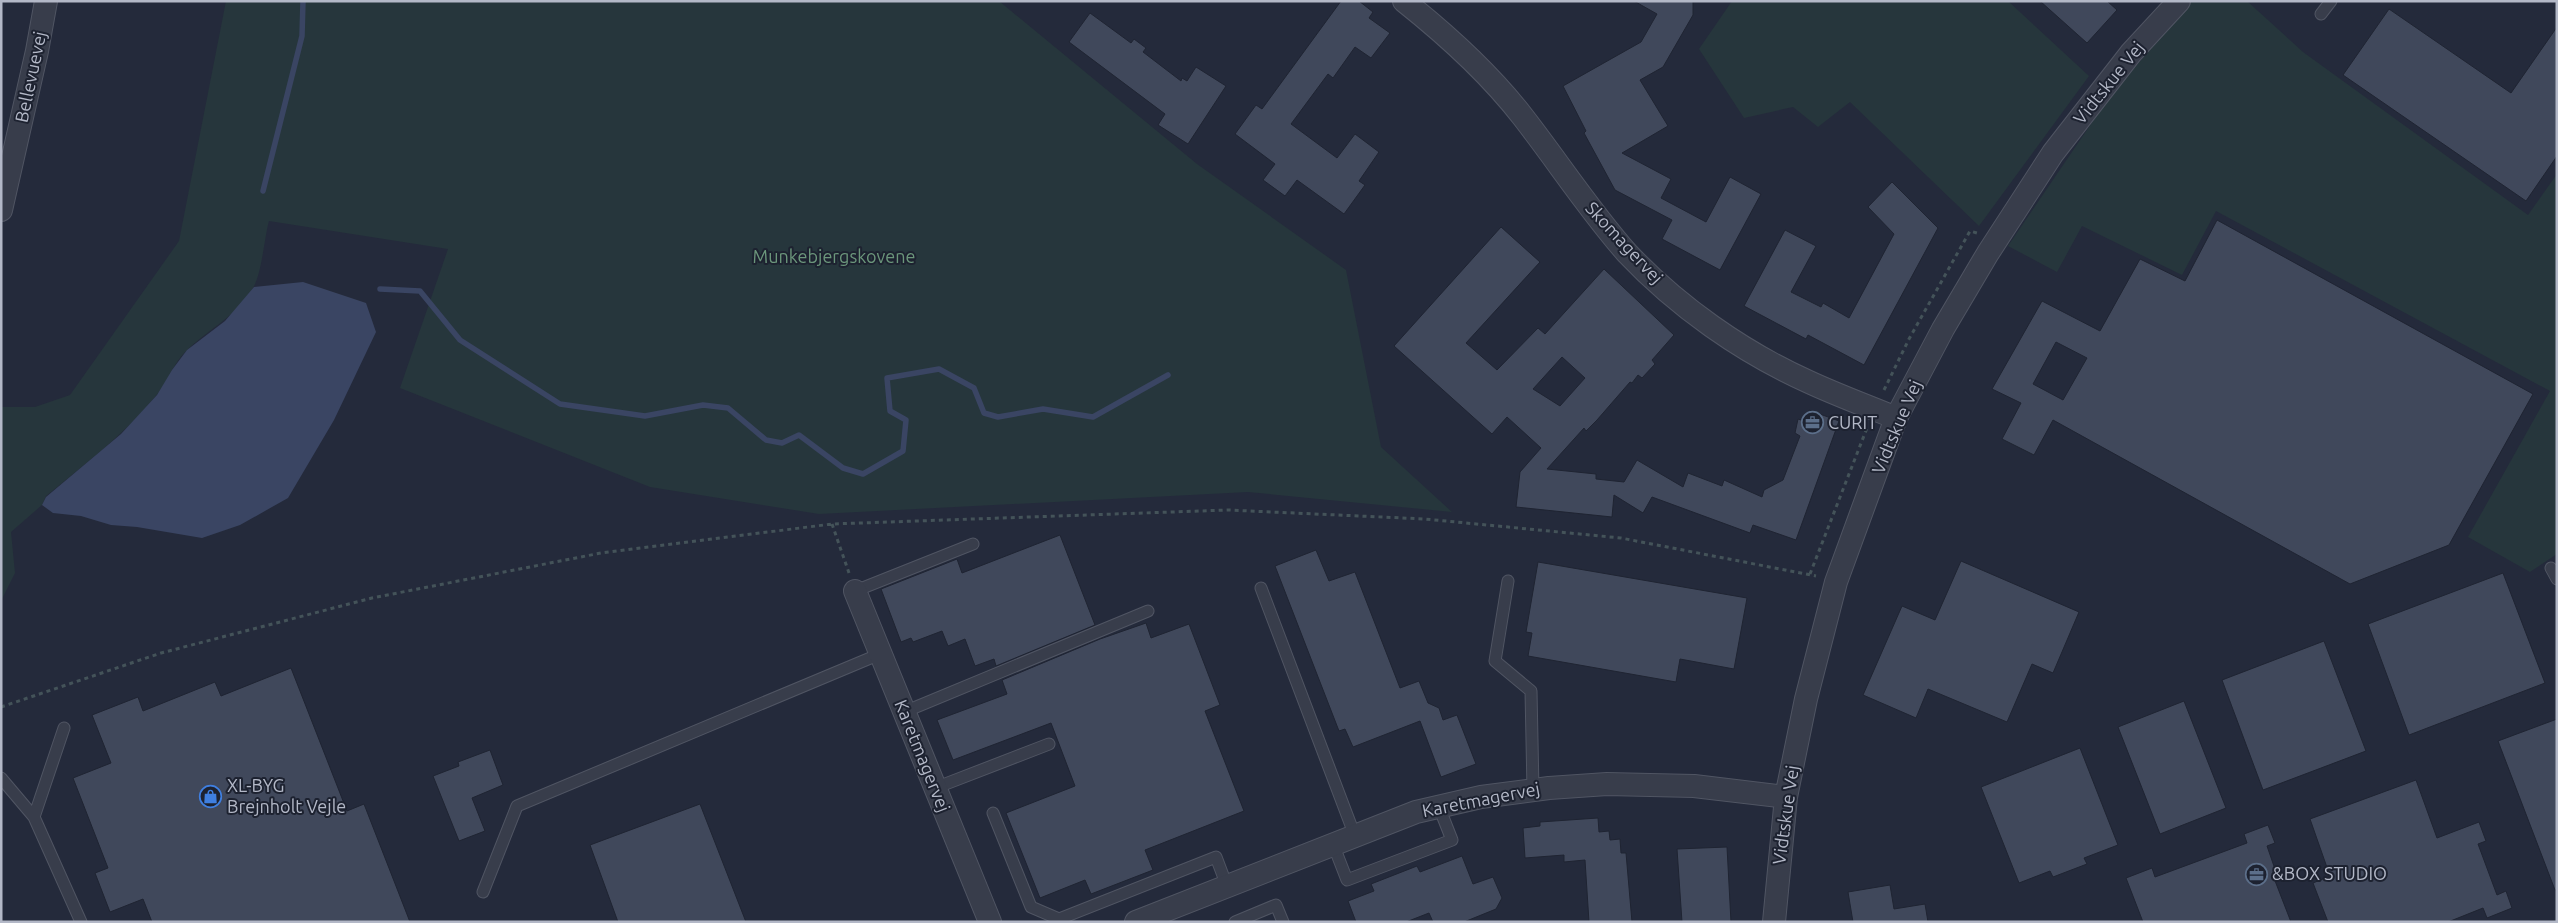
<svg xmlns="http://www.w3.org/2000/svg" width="2558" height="923" viewBox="0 0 2558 923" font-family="Ubuntu,sans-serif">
  <rect width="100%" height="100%" fill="#242a3b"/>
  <path fill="#26363c" d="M226 1H999L1197 164 1346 270 1381 447 1452 512 1248 492 819 514 650 487 400 388 448 249 269 221C264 239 262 273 253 288 237 316 210 328 187 350 173 363 168 382 155 397 124 435 84 465 46 496L42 505 11 532 15 573 1 601V407H35L70 395 179 241Z
    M1732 1H2008L2089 76 1979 226 1850 102 1818 127 1793 107 1744 118 1699 49Z
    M2191 1H2247L2303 52 2528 215 2557 174V554L2530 572 2468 537 2550 391 2216 211 2182 275 2082 226 2057 272 2008 246 2108 99Z"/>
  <path fill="#3a4563" d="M303 282 366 303 376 332 334 420 288 498 240 525 202 538 137 527 111 525 81 516 53 513 42 505 46 497 121 434 157 395 172 370 187 350 225 321 254 287Z"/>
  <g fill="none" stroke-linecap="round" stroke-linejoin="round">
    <path stroke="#3a4563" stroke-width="5.5" d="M263 191 302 36 303 1
      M380 289 420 291 460 340 560 404 645 416 703 405 728 408 766 440 782 443 799 435 843 468 863 474 903 451 906 420 890 411 887 378 939 369 974 388 984 413 998 417 1043 409 1093 417 1168 375"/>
  </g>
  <path fill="#40485b" stroke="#1f2432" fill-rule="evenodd" d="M1341 1H1359L1373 12 1369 18 1390 33 1371 58 1355 47 1333 78 1328 74 1291 124 1337 158 1355 134 1379 152 1359 181 1365 185 1344 214 1297 180 1285 196 1263 180 1275 164 1235 134 1256 105 1262 109Z
    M1634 1H1693V15L1663 67 1640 80 1668 126 1622 153 1671 179 1661 198 1706 222 1730 177 1761 194 1720 270 1662 239 1672 220 1615 190 1584 133 1586 131 1563 86 1641 42 1657 14Z
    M2040 1H2107L2117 10 2087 43Z
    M2389 9 2511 93 2557 27V156L2526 201 2343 75Z
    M1090 13 1131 43 1134 39 1146 48 1143 52 1181 81 1182 78 1187 81 1196 67 1226 86 1188 144 1158 125 1165 114 1069 42Z
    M1892 182 1938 228 1864 365 1808 335 1806 339 1744 306 1785 230 1816 246 1791 292 1821 307 1823 303 1849 318 1894 234 1868 207Z
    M2217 220 2533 394 2449 545 2350 584 2053 420 2034 455 2002 439 2021 403 1992 389 2042 301 2100 331 2140 259 2185 281ZM2056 342 2087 358 2063 400 2033 384Z
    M1501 227 1540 262 1466 343 1497 370 1538 328 1545 334 1604 269 1674 335 1652 360 1655 364 1642 378 1638 375 1632 383 1630 382 1597 420 1586 431 1584 428 1547 469 1596 474V479L1624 482 1637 460 1683 487 1688 473 1722 486 1724 480 1762 497 1764 490 1783 480 1800 436 1795 433 1798 419 1804 421 1809 410 1839 421 1796 540 1753 525 1750 533 1652 497 1643 513 1614 495 1612 517 1516 507 1520 472 1541 448 1507 417 1492 434 1394 346ZM1562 357 1585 378 1560 406 1533 389Z
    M1060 535 1095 625 996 666 994 659 975 666 965 639 948 646 942 631 913 642 911 638 901 642 881 589 957 559 962 573Z
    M1316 550 1329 581 1355 572 1400 688 1419 681 1428 703 1439 708 1443 720 1457 715 1476 764 1441 777 1420 721 1353 747 1345 729 1339 731 1275 566Z
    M1961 561 2079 612 2053 673 2032 664 2007 722 1928 689 1916 718 1863 695 1902 606 1935 620Z
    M1538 562 1747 598 1734 669 1680 659 1676 682 1528 656 1532 633 1526 632Z
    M2503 573 2545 683 2409 735 2368 624Z
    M1146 623 1151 638 1189 624 1220 705 1205 711 1244 811 1145 850 1153 870 1091 894 1085 880 1040 898 1006 813 1075 786 1051 723 953 760 937 720 1007 694 1002 680 1100 639Z
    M2324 641 2366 751 2263 790 2222 680Z
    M291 668 347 811 364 804 410 922H152L143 899 110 912 95 873 108 868 73 778 111 763 92 715 138 697 143 711 215 682 221 696Z
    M2184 701 2226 808 2160 834 2118 727Z
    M2557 719V890H2555L2498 741Z
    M2080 748 2118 845 2084 858 2087 864 2053 877 2050 871 2019 883 1981 787Z
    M490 750 503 785 472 798 485 831 459 841 433 776 459 766 458 762Z
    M2416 780 2437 838 2479 822 2486 841 2478 844 2497 895 2506 891 2512 908 2487 918 2483 908 2448 922H2328L2313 883 2330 876 2310 819Z
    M700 804 746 922H618L590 845Z
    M1598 818 1599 832 1609 831 1610 840 1620 839 1621 853H1626L1632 922H1589L1585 860 1564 862V855L1525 858 1523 828 1540 826V822Z
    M2268 825 2275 843 2267 846 2276 872 2272 873 2291 922H2143L2126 878 2152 868 2155 877 2247 843 2244 834Z
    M1727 847 1731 922H1682L1677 849Z
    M1462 856 1473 884 1493 877 1502 898 1496 909 1464 922H1433L1429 913 1406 922H1356L1348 901 1374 891 1371 884 1417 866 1420 872Z
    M1890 885 1894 909 1925 904 1928 922H1853L1848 892Z"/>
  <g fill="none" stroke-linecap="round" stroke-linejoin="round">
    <defs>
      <path id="lane" d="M2321 14 2331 1
        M2551 568 2557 579
        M1508 581 1495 661 1531 691 1533 790
        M1261 588 1355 836
        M855 591 973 544
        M904 712 1148 611
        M64 728 34 817 81 922
        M1 778 34 817
        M935 788 1049 744
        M993 813 1031 907 1059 919
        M1333 844 1347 880 1452 840 1439 807
        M483 892 517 806 880 654
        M1060 922 1059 919 1216 857 1227 886
        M1235 922 1276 905 1283 922"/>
      <path id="street" d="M1404 1C1448 36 1489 73 1523 117 1558 162 1589 210 1627 253 1677 306 1742 352 1809 382 1837 395 1867 406 1896 418
        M1 210 37 51 46 1
        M855 591 990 922
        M1136 922 1416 812 1481 797 1549 788 1607 784 1694 786 1786 797
        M1774 922 1786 797 1806 699 1836 582 1896 418 1943 329 1988 253 2053 153 2131 53 2179 1"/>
    </defs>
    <use href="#lane" stroke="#505563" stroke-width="13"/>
    <use href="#street" stroke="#505563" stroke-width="24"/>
    <path stroke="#445359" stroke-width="3" stroke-dasharray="4 4" stroke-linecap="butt" d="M1884 390 1909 339 1970 231 1977 233
      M832 524 849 573
      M1810 574 1867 428
      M1 707 161 653 372 598 601 553 832 524 1228 510 1425 519 1621 538 1816 576"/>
    <use href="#lane" stroke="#383d4b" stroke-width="11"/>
    <use href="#street" stroke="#383d4b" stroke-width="22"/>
  </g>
  <defs>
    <symbol id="office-ring" viewBox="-11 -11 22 22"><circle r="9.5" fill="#1d2230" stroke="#5c6f8a" stroke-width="1.5"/><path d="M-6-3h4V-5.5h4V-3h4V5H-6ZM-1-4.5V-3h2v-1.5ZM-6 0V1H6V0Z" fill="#5c6f8a"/></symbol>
    <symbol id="shop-ring" viewBox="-11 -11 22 22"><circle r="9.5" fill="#1d2230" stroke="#3f7fe0" stroke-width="1.5"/><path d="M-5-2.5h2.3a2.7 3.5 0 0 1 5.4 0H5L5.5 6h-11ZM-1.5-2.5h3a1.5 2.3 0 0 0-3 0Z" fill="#3f7fe0"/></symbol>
  </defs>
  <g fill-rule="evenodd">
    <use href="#office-ring" x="1800" y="410" width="25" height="25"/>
    <use href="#shop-ring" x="198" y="784" width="25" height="25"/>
    <use href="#office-ring" x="2244" y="862" width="25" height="25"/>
  </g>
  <g text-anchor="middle" stroke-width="4" stroke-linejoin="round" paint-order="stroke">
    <g font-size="18" fill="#b3b8c7" stroke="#1d2230">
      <text transform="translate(31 77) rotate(-78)" y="6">Bellevuevej</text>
      <text transform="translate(2109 83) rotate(-51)" y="6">Vidtskue Vej</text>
      <text transform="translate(1624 243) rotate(47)" y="6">Skomagervej</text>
      <text transform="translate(1897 427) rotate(-67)" y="6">Vidtskue Vej</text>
      <text transform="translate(922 756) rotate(68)" y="6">Karetmagervej</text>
      <text transform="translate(1481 800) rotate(-11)" y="6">Karetmagervej</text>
      <text transform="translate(1786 815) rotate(-82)" y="6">Vidtskue Vej</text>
    </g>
    <g font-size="18" fill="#6b967b" stroke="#1d2230">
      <text x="834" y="263">Munkebjergskovene</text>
    </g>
    <g font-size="18" fill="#b3b8c7" stroke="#1d2230" text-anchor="start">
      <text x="1828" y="429">CURIT</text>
      <text x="227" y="792">XL-BYG<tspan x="227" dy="21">Brejnholt Vejle</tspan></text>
      <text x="2272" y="880">&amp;BOX STUDIO</text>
    </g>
  </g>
  <rect width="2558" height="923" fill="none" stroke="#b3b8c7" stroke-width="5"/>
</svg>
